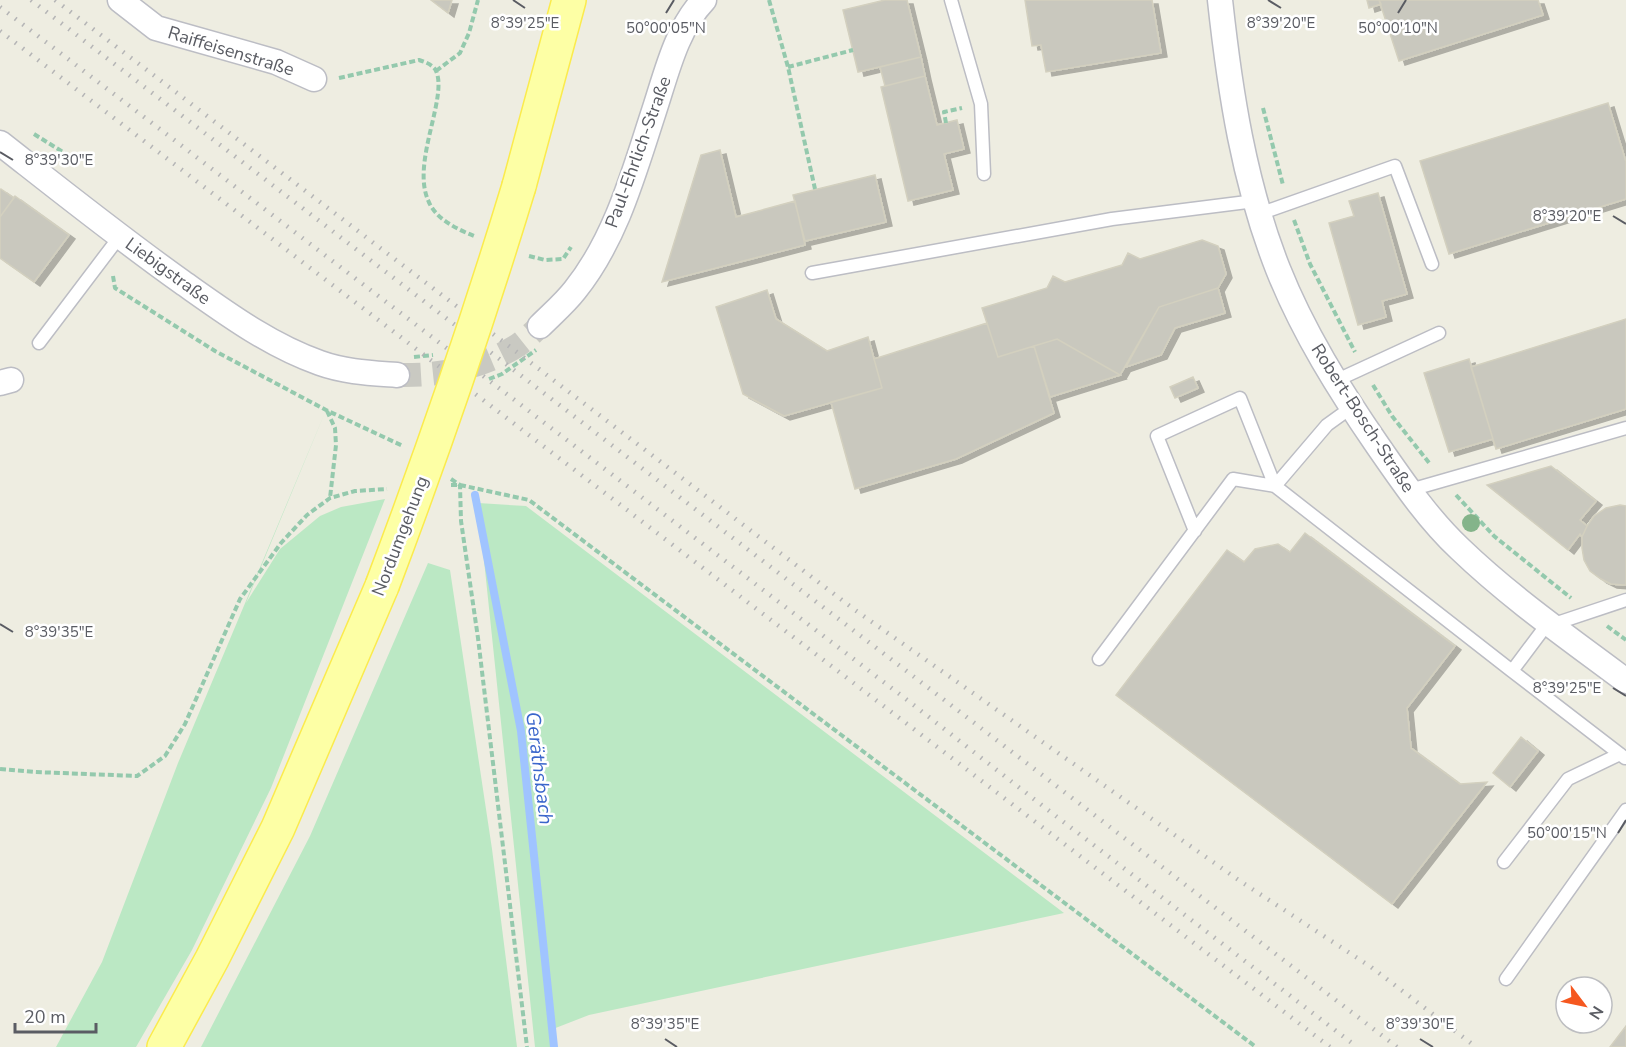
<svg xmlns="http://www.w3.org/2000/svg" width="1626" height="1047" viewBox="0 0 1626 1047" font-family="'Nunito Sans',sans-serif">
  <defs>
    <filter id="shadow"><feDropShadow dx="6" dy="4" stdDeviation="0" flood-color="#0004"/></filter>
  </defs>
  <rect width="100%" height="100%" fill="#eeede1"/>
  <path fill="#bbe8c4" d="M326 410 246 603 280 549 320 516 341 507 385 499 271 788 192 950 136 1047H56L102 962 178 763Z
    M478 503 526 506 1064 913 589 1015 553 1029 556 1047H535Z
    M428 563 450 570 492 849 517 1047H201L310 836Z"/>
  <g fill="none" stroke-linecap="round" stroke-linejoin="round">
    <path stroke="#a0c4ff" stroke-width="8" d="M475 495 521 731 554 1047"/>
  </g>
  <path fill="#c9c8be" stroke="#d3d0bf" stroke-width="1.5" filter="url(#shadow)" d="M431 0H452L448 13Z
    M885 0H907L921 57 858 72 843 10Z
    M1025 0H1152L1161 53 1046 72 1041 45 1032 46Z
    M1367 0H1379L1381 4 1369 8Z
    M1379 0H1538L1543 15 1399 61Z
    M921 57 925 76 885 86 880 67Z
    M925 76 937 125 957 120 964 149 944 154 953 190 908 201 881 87Z
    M1608 103 1626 162V199L1449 254 1420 161Z
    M720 150 736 217 795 201 805 245 662 282 701 155Z
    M875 175 886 222 805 241 793 195Z
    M1 189 14 198 0 217V190Z
    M1378 193 1407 294 1382 301 1386 317 1358 325 1329 223 1354 216 1349 201Z
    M15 196 69 235 34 282 0 258V217Z
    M1202 240 1218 246 1226 274 1218 288 1159 307 1120 375 1057 339 998 357 982 308 1047 288 1053 276 1065 282 1122 265 1128 253 1140 259Z
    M1218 288 1225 313 1175 328 1161 355 1126 367 1159 307Z
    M767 290 776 319 827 351 868 337 882 388 784 416 743 394 716 307Z
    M1626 319V409L1496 449 1471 367Z
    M987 323 998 357 1034 346 1054 413 956 459 855 489 831 402 882 388 874 359Z
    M1057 339 1120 375 1050 397 1034 346Z
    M1469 359 1493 439 1449 452 1424 373Z
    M1193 377 1198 388 1175 398 1170 387Z
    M1551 466 1596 501 1580 520 1587 526 1582 537 1580 534 1568 550 1487 485Z
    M1620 505 1626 506V585H1624L1611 584 1601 579 1590 571 1584 560 1582 548V537L1587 526 1594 516 1606 508Z
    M1305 533 1455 646 1407 708 1411 748 1460 784 1487 782 1392 904 1116 695 1227 550 1244 562 1255 549 1278 544 1290 552Z
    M1521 737 1538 751 1510 787 1493 773Z
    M1626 1026V1047H1610Z"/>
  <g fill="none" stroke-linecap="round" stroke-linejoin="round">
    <path stroke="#c9c9c2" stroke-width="24" stroke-dasharray="24 12" stroke-linecap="butt" d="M397 375C438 376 479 369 515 347 524 342 532 333 540 326"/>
    <defs>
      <path id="lane" d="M951 0 981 104 984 174
        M1259 214 1395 166 1432 264
        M812 273 1112 219 1255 201
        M39 343 120 236
        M1335 381 1439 333
        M1352 407 1327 425 1275 486 1512 671 1548 623
        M1410 490 1626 428
        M1195 531 1157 436 1240 398 1275 486
        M1551 625 1626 600
        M1099 659 1233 479 1275 486
        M1512 671 1625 758
        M1504 862 1568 779 1620 754
        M1506 979 1626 810"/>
      <path id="street" d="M120 0 156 28 276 62 314 79
        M1220 0C1230 92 1244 183 1278 269 1303 332 1340 391 1378 446 1403 482 1428 519 1460 549 1511 598 1570 639 1626 681
        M0 143C60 190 120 238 182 282 226 313 269 345 320 363 345 372 371 373 397 375
        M540 326C552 314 565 303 575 290 616 239 634 172 654 111 666 75 676 29 704 0
        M0 383 11 380"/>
      <path id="primary" d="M519 186 569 0
        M164 1047 212 959 278 828 382 586"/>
    </defs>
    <use href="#lane" stroke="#bcbdc4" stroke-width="15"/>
    <use href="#street" stroke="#bcbdc4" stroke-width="27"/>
    <use href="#primary" stroke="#fbeb4d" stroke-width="36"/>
    <path stroke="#94c9ad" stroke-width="4" stroke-dasharray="6 3" stroke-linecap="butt" d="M769 0 788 67 815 189
      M788 67 853 50
      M436 71 460 53 469 33 478 0
      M339 78 419 60C425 62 431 64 435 69 450 94 411 161 428 200 435 219 457 229 474 236
      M1263 108 1283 185
      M946 123 944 112 962 108
      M34 134 66 154 70 161 68 164
      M1294 220 1310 264 1355 352
      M529 256 545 260 563 259 571 247
      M113 276 115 288 215 351 326 410 403 446
      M414 357 433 355
      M489 379 502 374 536 350
      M1373 385 1392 416 1430 464
      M327 411 335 428 336 445 330 498
      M451 479 460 485 461 521 478 638 527 1047
      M451 485H460L529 500 1256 1047
      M1456 495 1494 536 1571 598
      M1607 626 1626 640
      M0 769 35 772 137 776 165 756 185 724 240 599 281 543 307 515 330 498 355 491 387 489"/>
    <use href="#lane" stroke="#fff" stroke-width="12"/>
    <use href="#street" stroke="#fff" stroke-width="24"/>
    <use href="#primary" stroke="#fdffa5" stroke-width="33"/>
    <path stroke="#b5b5b6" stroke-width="4.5" stroke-dasharray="1.5 8" stroke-linecap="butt" d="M31 0 1397 1047
      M55 0 855 610 1240 881 1371 967 1476 1047
      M0 7 902 696 1048 810 1357 1047
      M0 31 1330 1047"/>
    <defs>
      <path id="primary-bridge" d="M382 586C432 454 478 321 519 186"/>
    </defs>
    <use href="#primary-bridge" stroke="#fbeb4d" stroke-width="36" stroke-linecap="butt"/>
    <use href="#primary-bridge" stroke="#fdffa5" stroke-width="33"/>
  </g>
  <circle fill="#84b48a" cx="1471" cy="523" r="9"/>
  <path fill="none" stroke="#5a5c63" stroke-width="2" d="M513 0 525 8M1268 0 1281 8M666 13 674 0M1398 13 1406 0M0 152 13 160M1613 216 1626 224M0 624 13 632M1613 688 1626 696M1618 833 1626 820M665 1039 677 1047M1420 1039 1433 1047"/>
  <g text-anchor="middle" stroke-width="5" stroke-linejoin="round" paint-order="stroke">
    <g font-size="18" fill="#5a5c63" stroke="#fff">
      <text transform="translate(231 51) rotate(17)" y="6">Raiffeisenstraße</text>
      <text transform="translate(638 152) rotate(-70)" y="6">Paul-Ehrlich-Straße</text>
      <text transform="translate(168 271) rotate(36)" y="6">Liebigstraße</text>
      <text transform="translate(1363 418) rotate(57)" y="6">Robert-Bosch-Straße</text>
      <text transform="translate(400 536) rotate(-69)" y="6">Nordumgehung</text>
    </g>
    <g font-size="20" font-style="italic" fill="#3a66cb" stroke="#fff">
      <text transform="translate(540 768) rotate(83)" y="7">Geräthsbach</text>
    </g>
  </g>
  <g font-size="15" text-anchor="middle" fill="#5a5c63" stroke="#fff" stroke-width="5" stroke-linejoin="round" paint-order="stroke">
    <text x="525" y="28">8°39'25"E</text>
    <text x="1281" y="28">8°39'20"E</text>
    <text x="666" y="33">50°00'05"N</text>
    <text x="1398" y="33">50°00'10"N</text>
    <text x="59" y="165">8°39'30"E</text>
    <text x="1567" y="221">8°39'20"E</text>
    <text x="59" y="637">8°39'35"E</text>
    <text x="1567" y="693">8°39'25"E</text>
    <text x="1567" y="838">50°00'15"N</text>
    <text x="665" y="1029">8°39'35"E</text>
    <text x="1420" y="1029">8°39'30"E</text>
  </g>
  <g transform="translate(1584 1005) rotate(122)"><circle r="28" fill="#ffffff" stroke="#bdbec1" stroke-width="1.5"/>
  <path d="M0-4.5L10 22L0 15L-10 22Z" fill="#f55820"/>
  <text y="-9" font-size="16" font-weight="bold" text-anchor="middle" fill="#5a5c63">N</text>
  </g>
  <path d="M15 1023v9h81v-9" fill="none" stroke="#5a5c63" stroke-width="3"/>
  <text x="24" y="1023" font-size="18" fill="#5a5c63" stroke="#ffffff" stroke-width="4.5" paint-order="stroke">20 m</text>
</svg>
